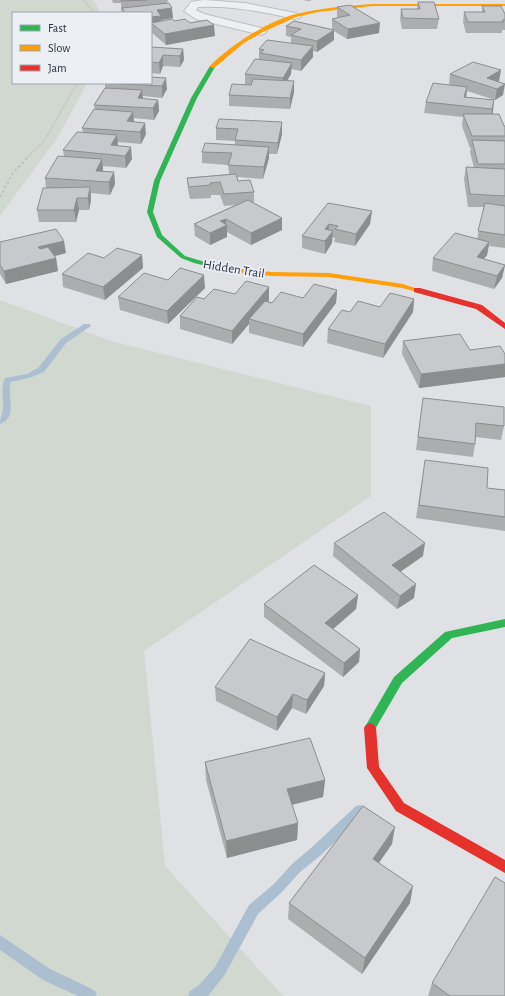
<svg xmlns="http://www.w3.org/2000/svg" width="505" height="996" viewBox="0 0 505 996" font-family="'Alegreya Sans',sans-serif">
  <rect width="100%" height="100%" fill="#dfe1e4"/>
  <path fill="#d0d8cf" d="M0 0H93L101 13H13V83H87L58 137 0 216Z
    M0 300 111 341 371 406V496L144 651 165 866 283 996H0Z"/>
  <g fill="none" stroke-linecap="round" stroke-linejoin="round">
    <path fill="#acbfd1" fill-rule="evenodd" d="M84 324H90L91 326 66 343 44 372 32 377 11 382C6 395 19 417 0 424 0 417 3 414 3 408 4 397 0 388 5 378L27 374 38 368 61 339Z
      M360 805 364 806 366 810 364 814 320 856 300 872 282 892 258 914 224 976 208 996H188L190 991 198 986 215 967 249 905 274 884 292 864 311 848 356 806Z
      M0 935 50 969 90 988 95 991 97 996H78L43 980 0 950Z"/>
    <defs>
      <path id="street" d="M204 0 245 3 295 13 299 14 301 16 299 18 295 19C263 12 231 5 198 7L196 10 204 14 265 29 267 31 265 33 261 35 196 19 184 11 191 2Z"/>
    </defs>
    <use href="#street" stroke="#bdbfc2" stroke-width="2"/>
    <path stroke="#bec0c4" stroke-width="1.5" stroke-dasharray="1.5 1.5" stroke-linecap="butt" d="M84 0 94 13
      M27 158 45 140 77 83"/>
    <path stroke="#bec0c4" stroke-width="2" stroke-dasharray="2.5 2.5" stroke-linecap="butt" d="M0 197 13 173 28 157"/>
    <use href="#street" fill="#eeeff1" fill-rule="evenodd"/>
    <path fill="#30b455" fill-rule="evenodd" d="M210 66 215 67 197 98 160 181 153 212 162 235 185 256 198 260 234 269V271L232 272 194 263 181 258 157 237 147 212 154 181 191 98Z
      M505 619V627L452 638 402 683 374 731 370 733 366 731 364 728 366 725 394 677 445 632Z"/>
    <path fill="#ff9f0a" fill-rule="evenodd" d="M372 4H505V6H372L318 12 296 17 263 32 244 43 214 68 209 67C229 46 268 21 296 14 321 8 346 6 372 4Z
      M232 268 271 272 329 273 403 284 421 290 417 292 402 288 329 277 271 276 230 271V269Z"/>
    <path fill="#e5322d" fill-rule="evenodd" d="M414 288H420L482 305 505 323V329L476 309 414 292Z
      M370 723 374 725 376 728 379 767 404 803 505 860V873L396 811 367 768 364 728 366 725Z"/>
  </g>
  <path fill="#abadaf" d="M112 0H168L167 3 173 18 161 20V21H175L190 23 215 36 166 45 152 33 151 13H122V11H121V3H113Z
    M301 0H311L310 1Z
    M418 2 439 19 437 29H402L400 19 401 9H417Z
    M482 6 505 14V30H502V33H466L463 22 464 12H482Z
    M337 7 379 33 347 39 334 31V40L317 52 313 51V57L301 71 291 69V74L287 81 294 92 290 109 229 106V95L251 85H245V74L259 60V49L291 43V37L286 36V26L332 29V19L337 18Z
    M151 47 183 49 184 60 180 67 163 66 160 74 151 73V77L167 89 162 98 143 96V99L158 100 159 111 154 120 133 118 134 122 146 134 141 144 118 142V146L132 159 126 168 103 166V171L114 172 115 184 110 195 91 193V200L89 210H79L76 222H39L37 210 46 188 45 178 64 157 63 150 83 132 82 128 95 109 94 105 105 88V83H151Z
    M501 70 499 81 498 82 503 95 495 100 467 91 466 97 494 100 492 114 505 126V248L489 246 487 255 484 259 505 265 502 278 494 289 432 271 433 258 477 239 484 207H468L464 179 466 167 474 168 470 152 471 148H470L462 126 463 117 424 113 426 102 449 85 450 74Z
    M282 122V134L277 154H269V158L263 179 237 177 238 181 254 192V203L282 218V230L251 245 227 232V237L210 245 195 236 194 224 235 205 224 206 220 195H211V198L190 199 188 190 187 178 229 174 228 165 202 163V152L235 144V141L216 140V128Z
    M328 203 372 211 370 224 355 246 334 242 335 238 332 237V243L325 254 302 248V236Z
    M0 242 66 253 55 256 56 258 58 271 6 284 0 274Z
    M142 255 143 268 105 300 63 287 62 274 104 258Z
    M168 280 205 288 168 324 120 310 118 297Z
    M269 287V300L268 301 272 303 303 298 337 290 336 303 303 347 249 333V324L232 344 180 329V316L204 299 235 294Z
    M414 299 413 312 383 358 327 343 328 329 350 312 380 307Z
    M403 341 470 350 505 354V377L419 388 402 354Z
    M423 398 504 426 501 440 476 437 475 444 473 457 416 450Z
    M423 473 487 488 505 490V531L416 518Z
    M334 543 423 556 400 572 414 598 397 609 333 556Z
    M358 595 356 609 333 629 360 649 359 662 343 677 264 617V604Z
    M325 673 324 686 306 714 292 708 277 731 216 701 215 687Z
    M205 762 325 780 323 797 292 805 298 823 297 840 227 858 206 780Z
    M392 844 379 863 410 903 362 974 288 919 289 903Z
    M432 983 505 996H428Z"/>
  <path fill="#8b8d8f" d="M172 8 173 18 161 20 162 26 151 23V17L157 10Z
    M380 23 379 33 347 39 348 29Z
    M214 25 215 36 166 45 165 34Z
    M334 30V40L317 52V41Z
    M313 46V57L301 71V60Z
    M183 49 184 60 180 67V56Z
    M163 55V66L160 74 159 63Z
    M292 63 291 74 282 89 283 78Z
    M501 70 499 81 490 87 487 78Z
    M166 78 167 89 162 98V86Z
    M294 81V92L290 109V98Z
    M505 84 503 95 495 100 497 89Z
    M467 87 466 98 464 97Z
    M142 90 143 101 138 98Z
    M158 100 159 111 154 120 153 108Z
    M494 100 493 112 490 121 492 109Z
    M133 112 134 123 127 121Z
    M282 122V134L277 154 278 143Z
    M145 123 146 134 141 144 140 132Z
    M117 135 118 147 111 145Z
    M131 147 132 159 126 168 125 156Z
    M269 147V158L263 179 264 167Z
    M102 159 103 171H96Z
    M114 172 115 184 110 195 109 182Z
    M90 187 91 200 89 210 88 198Z
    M77 198 79 210 76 222 74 210Z
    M372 211 370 224 355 246 356 234Z
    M282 218V230L251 245V233Z
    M226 219V225H227V237L210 245V233L220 221Z
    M329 224 328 236 324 242 325 229Z
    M333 231 332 243 325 254V241Z
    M64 241 66 253 40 260 38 247Z
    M489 242 487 255 475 270 477 257Z
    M142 255 143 268 105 300 103 287Z
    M56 258 58 271 6 284 4 271Z
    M505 265 502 278 494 289 497 276Z
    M204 275 205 288 168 324 167 311Z
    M269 287V300L252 320 249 319V324L232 344V331Z
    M337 290 336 303 303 347V334Z
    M414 299 413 312 383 358 385 344Z
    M505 364V377L419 388 421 374Z
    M425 543 423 556 390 579 392 565Z
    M416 584 414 598 397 609 400 596Z
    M358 595 356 609 324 637 325 623Z
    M360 649 359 662 343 677 344 663Z
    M325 673 324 686 306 714 307 700Z
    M293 694 292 708 277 731V717Z
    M325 780 323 797 286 806 287 789Z
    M298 823 297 840 227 858 226 841Z
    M395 827 392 844 370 875 373 859Z
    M413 886 410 903 362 974 365 958Z"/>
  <path fill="#c7c9cc" stroke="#8b8d8f" d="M121 0H147L121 1Z
    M418 2H434L439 19 403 18 401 9H420Z
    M169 3 172 8 157 10 161 16 151 17V13H125L122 8Z
    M350 5 380 23 348 29 332 19 350 15 337 7Z
    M482 6H501L505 14V20H502L504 22H468L464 12H485Z
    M172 19 175 21 185 19 190 23 207 20 214 25 165 34 151 23Z
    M294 21 334 30 317 41 291 35 301 29 286 26Z
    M267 40 313 46 301 60 260 53 264 50 259 49Z
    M151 47 183 49 180 56 163 55 159 63 151 62Z
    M255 59 292 63 283 78 245 74Z
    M473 62 501 70 487 78 505 84 497 89 450 74Z
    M151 77 166 78 162 86 104 83H151Z
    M253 79 294 81 290 98 229 95 232 84 251 85Z
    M433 83 467 87 464 97 494 100 492 109 426 102Z
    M105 88 142 90 138 98 158 100 153 108 94 105Z
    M94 109 133 112 127 121 145 123 140 132 82 128Z
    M463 114H499L504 126H505V136H472Z
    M219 119 282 122 278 143 235 140 238 129 216 128Z
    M77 132 117 135 111 145 131 147 125 156 63 150Z
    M472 140 505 141V164H478Z
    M205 143 269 147 264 167 228 165 232 153 202 152Z
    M58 156 102 159 96 171 114 172 109 182 45 178Z
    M466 167 505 169V196L470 194Z
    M236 174 238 181 250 180 254 192 224 194 220 182 210 183 211 185 189 187 187 178Z
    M90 187 88 198H77L74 210H37L43 188Z
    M248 200 282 218 251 233 226 219 220 221 227 225 210 233 194 224Z
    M328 203 372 211 356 234 335 229 338 226 329 224 325 229 333 231 325 241 302 236Z
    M485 203 505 206V235L478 231Z
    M56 229 64 241 38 247 40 249 48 247 56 258 4 271 0 265V242Z
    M455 233 489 242 477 257 505 265 497 276 433 258Z
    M117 248 142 255 103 287 62 274 88 253 104 258Z
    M180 268 204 275 167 311 118 297 144 273 168 280Z
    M246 281 269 287 232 331 180 316 197 297 204 299 214 289 235 294Z
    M314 284 337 290 303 334 249 319 265 301 272 303 281 292 303 298Z
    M390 293 414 299 385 344 328 329 342 310 350 312 358 301 380 307Z
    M460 334 470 350 500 346 505 354V364L421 374 403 341Z
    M423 398 504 407V426L476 423 475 444 418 437Z
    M425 460 488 468 487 488 505 490V517L419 505Z
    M384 512 425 543 392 565 416 584 400 596 334 543Z
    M314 565 358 595 325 623 360 649 344 663 264 604Z
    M250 639 325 673 307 700 293 694 277 717 215 687Z
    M310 738 325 780 287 789 298 823 226 841 205 762Z
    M363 806 395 827 373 859 413 886 365 958 289 903Z
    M495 877 505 883V996H450L432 983Z"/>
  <g text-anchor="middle" stroke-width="3.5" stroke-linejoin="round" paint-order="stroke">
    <g font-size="13" fill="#26303e" stroke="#ecf0f5">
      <text transform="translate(234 268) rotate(9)" y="5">Hidden Trail</text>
    </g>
  </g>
  <rect x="12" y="12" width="140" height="72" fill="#ecf0f5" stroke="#9da3ac"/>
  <rect x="20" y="25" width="20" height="6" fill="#30b455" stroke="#9da3ac"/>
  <text x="48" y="32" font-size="12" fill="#26303e">Fast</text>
  <rect x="20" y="45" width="20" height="6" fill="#ff9f0a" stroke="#9da3ac"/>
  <text x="48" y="52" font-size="12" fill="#26303e">Slow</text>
  <rect x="20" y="65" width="20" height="6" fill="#e5322d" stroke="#9da3ac"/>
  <text x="48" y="72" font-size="12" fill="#26303e">Jam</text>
</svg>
